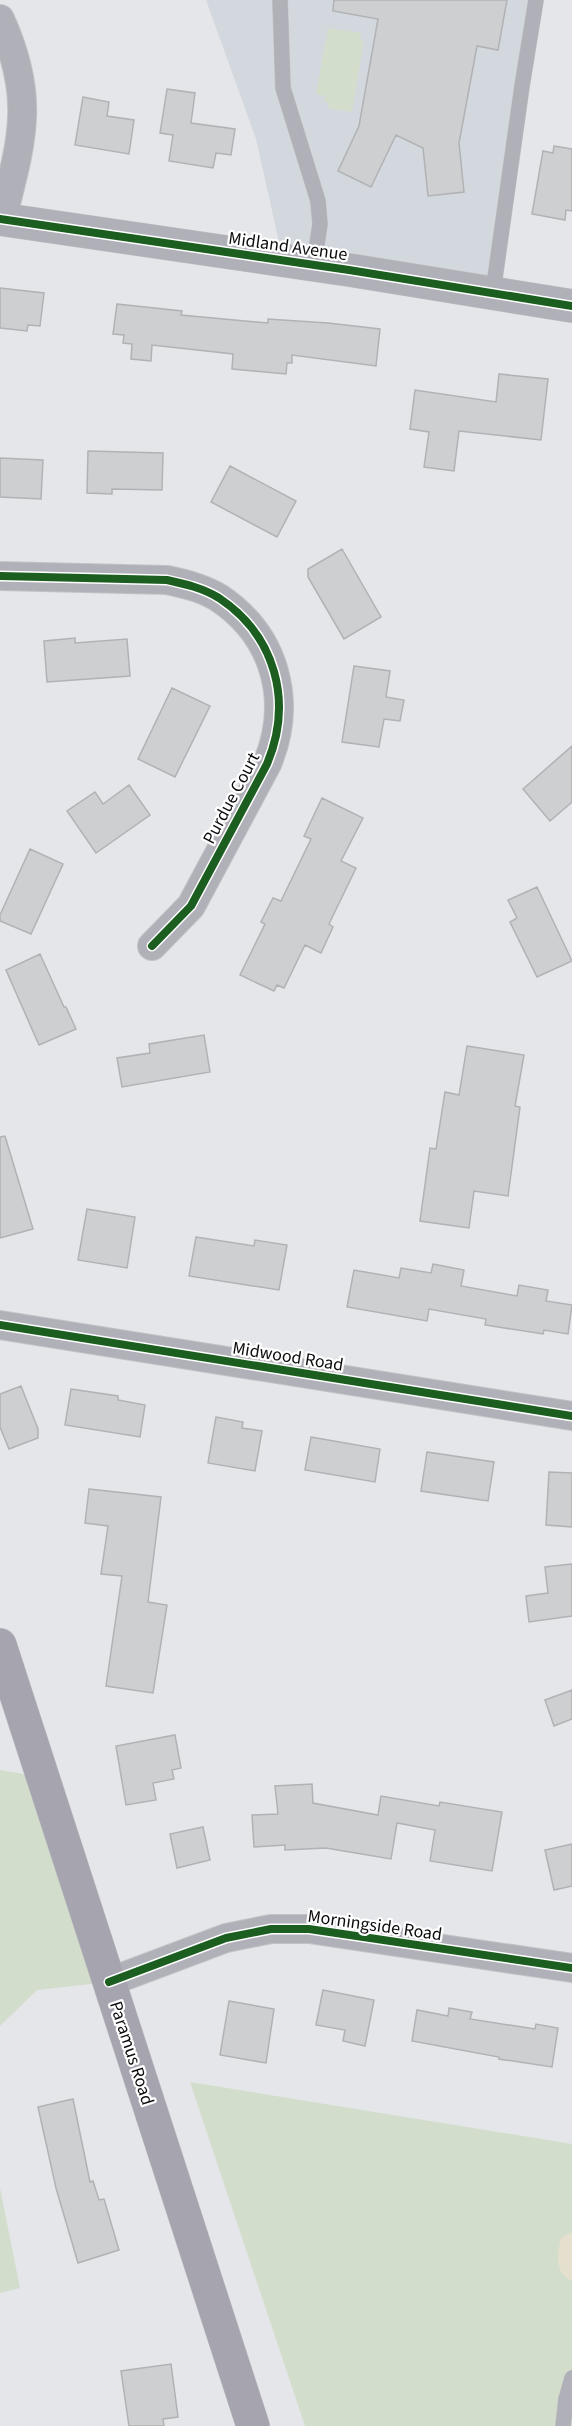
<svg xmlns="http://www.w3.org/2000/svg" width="572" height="2426" viewBox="0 0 572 2426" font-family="'Source Sans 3',sans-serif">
  <rect width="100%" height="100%" fill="#e4e6e9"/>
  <path fill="#d3d7de" d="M206 0H539L493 292 283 260 256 139Z"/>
  <path fill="#d2decb" d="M328 28 361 33 360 40 364 41 352 112 328 108 329 103 324 101 325 96 316 94Z
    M0 1770 42 1777 109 1982 37 1990 0 2026Z
    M190 2082 572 2144V2426H305Z
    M0 2188 20 2288 0 2293Z"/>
  <path fill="#e5e0ce" d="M572 2232V2281C554 2273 557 2254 561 2238Z"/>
  <path fill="#cecfd1" stroke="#b1b2b4" stroke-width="1.5" d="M334 0H507L498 50 477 46 459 143 464 192 428 196 423 148 396 135 371 187 338 171 359 126 378 19 333 11Z
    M167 89 195 93 191 123 235 129 231 155 216 153 213 168 169 161 173 135 160 133Z
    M83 97 109 102 107 116 134 120 129 154 75 145Z
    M554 146 572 149V211L566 210 565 220 532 214 543 151 553 153Z
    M0 288 44 293 40 326 28 325 27 331 0 328Z
    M117 304 182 311 181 315 268 323V319L328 323 380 329 376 366 292 355V363H287L286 374 232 369 233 354 152 345 151 361 131 359 132 344 123 343 124 335 113 334Z
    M499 374 548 379 541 440 459 431 454 471 424 467 429 432 410 429 415 390 496 402Z
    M88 451 163 453 162 490 112 489V494L87 493Z
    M0 458 43 460 41 499 0 497Z
    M230 466 296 501 277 537 211 502Z
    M342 549 381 617 344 639 308 577V569Z
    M75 638V643L127 639 130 676 47 682 44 641Z
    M354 666 390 671 386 697 404 700 400 721 384 719 379 747 342 742Z
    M172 688 210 706 175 777 138 759Z
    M572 746V802L550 821 523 789Z
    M129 785 150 815 96 853 67 811 95 792 103 804Z
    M322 798 363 818 341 861 356 868 329 924 333 927 321 953 305 945 284 988 277 985 274 991 240 975 265 924 261 922 273 898 281 901 311 839 304 836Z
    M30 849 63 864 31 934 0 921V915Z
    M537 887 572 961 537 977 510 922 517 918 508 900Z
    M40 954 64 1007H66L76 1029 39 1045 6 970Z
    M204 1035 210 1072 122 1087 117 1058 150 1053 149 1044Z
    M467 1046 524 1055 515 1106 520 1107 508 1196 474 1191 469 1228 420 1221 430 1148 436 1149 445 1092 459 1095Z
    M5 1136 33 1229 0 1238V1137Z
    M87 1209 135 1217 127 1268 78 1260Z
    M196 1237 254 1246 255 1240 287 1245 279 1290 189 1276Z
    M433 1264 464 1270 461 1286 517 1296 519 1285 548 1290 546 1301 572 1305 568 1334 544 1330 543 1334 485 1325 486 1319 429 1309 427 1321 347 1307 354 1270 399 1278 401 1268 431 1273Z
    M21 1386 38 1429V1438L9 1449 0 1427V1394Z
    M71 1389 118 1396V1400L145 1405 140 1437 65 1425Z
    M216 1417 243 1422 242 1428 262 1431 255 1471 208 1463Z
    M311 1437 380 1449 375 1482 305 1470Z
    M427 1452 494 1462 488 1501 421 1491Z
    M549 1472 572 1473V1527L546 1525Z
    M89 1489 161 1497 148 1602 167 1605 153 1693 106 1686 122 1576 101 1574 108 1526 85 1523Z
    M572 1564V1616L529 1622 526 1596 548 1593 545 1567Z
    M572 1690V1719L554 1726 545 1700Z
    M175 1735 181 1768 172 1770 174 1779 153 1783 156 1800 126 1805 116 1746Z
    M312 1784 313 1803 378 1815 381 1796 439 1806 440 1802 502 1812 492 1871 430 1861 435 1830 397 1823 391 1859 326 1848 285 1850V1845L254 1847 252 1815 278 1814 275 1786Z
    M203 1827 210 1860 177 1868 170 1834Z
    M572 1844V1886L554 1890 545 1850Z
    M323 1990 374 2000 365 2046 343 2041 345 2030 316 2025Z
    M229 2001 274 2009 266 2063 220 2055Z
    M449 2008 472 2012 470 2019 535 2029 536 2024 558 2028 552 2067 499 2059V2057L412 2041 417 2010 448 2016Z
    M73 2099 90 2182 93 2181 99 2200 104 2199 119 2250 78 2263 56 2188 38 2107Z
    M171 2364 178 2417 163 2419 164 2426H129L121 2371Z"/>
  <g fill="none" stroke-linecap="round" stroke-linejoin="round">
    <defs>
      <path id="service" d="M280 0 283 88 318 201 320 224 314 264
        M493 292 522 86 536 0
        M563 2426 566 2399 572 2378"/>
      <path id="minor" d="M0 19C36 98 22 140 2 219
        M0 576 167 580C185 584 203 588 219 598 276 636 293 702 267 764L191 906 152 946
        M0 1325 572 1416
        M109 1982 226 1938 271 1929H309L572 1968"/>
      <path id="tertiary" d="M0 219 349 270 572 306"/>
      <path id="secondary" d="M0 1645 253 2426"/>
    </defs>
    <use href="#service" stroke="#c2c3c5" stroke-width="16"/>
    <use href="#minor" stroke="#c2c3c5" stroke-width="30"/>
    <use href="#tertiary" stroke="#c2c3c5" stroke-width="34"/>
    <use href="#secondary" stroke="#c2c3c5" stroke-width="34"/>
    <use href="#service" stroke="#b0b0b8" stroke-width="15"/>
    <use href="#minor" stroke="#b0b0b8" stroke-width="28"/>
    <use href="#tertiary" stroke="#b0b0b8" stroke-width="33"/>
    <use href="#secondary" stroke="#a6a5af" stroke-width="33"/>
    <defs>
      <path id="cycleway" d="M0 219 349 270 572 306
        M0 576 167 580C185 584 203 588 219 598 276 636 293 702 267 764L191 906 152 946
        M0 1325 572 1416
        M109 1982 226 1938 271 1929H309L572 1968"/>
    </defs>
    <use href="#cycleway" stroke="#fff" stroke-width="11"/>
    <use href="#cycleway" stroke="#1b5e20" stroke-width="8"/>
  </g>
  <g text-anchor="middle" stroke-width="4.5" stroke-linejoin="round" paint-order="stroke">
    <g font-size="18" fill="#0b0b0d" stroke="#fff">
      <text transform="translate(288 246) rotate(8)" y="6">Midland Avenue</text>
      <text transform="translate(231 798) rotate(-62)" y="6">Purdue Court</text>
      <text transform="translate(288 1356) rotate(9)" y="6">Midwood Road</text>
      <text transform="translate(375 1925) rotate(8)" y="6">Morningside Road</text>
      <text transform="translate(132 2053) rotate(72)" y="6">Paramus Road</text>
    </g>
  </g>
</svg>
